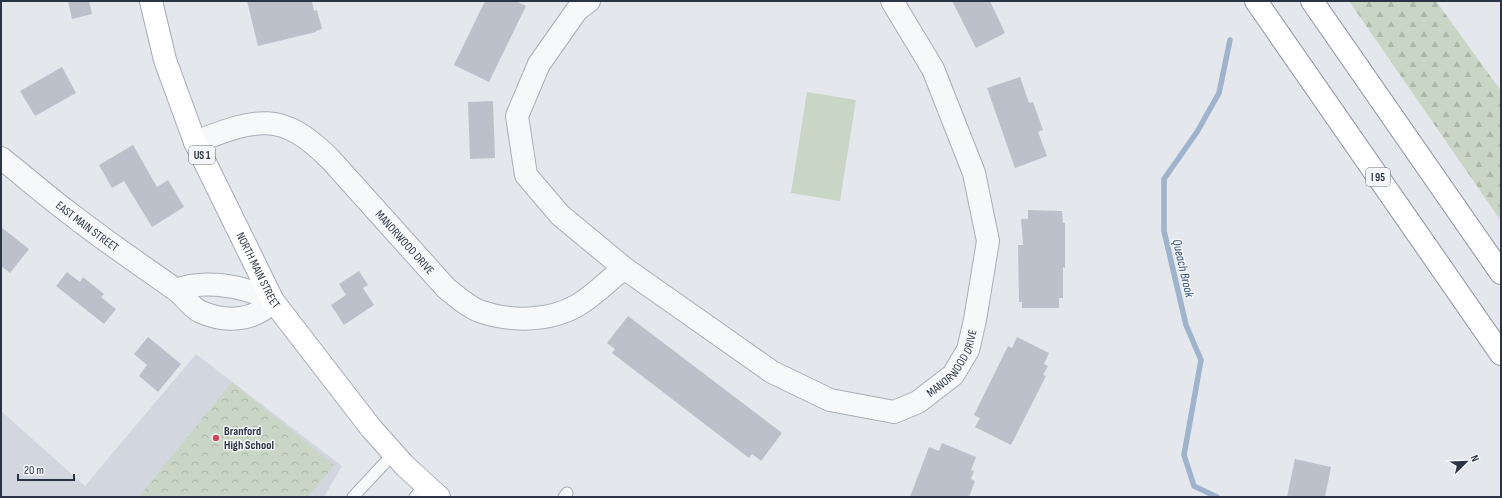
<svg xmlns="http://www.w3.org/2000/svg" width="1502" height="498" viewBox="0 0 1502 498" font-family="'Sofia Sans Condensed',sans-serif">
  <defs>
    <pattern id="forest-firs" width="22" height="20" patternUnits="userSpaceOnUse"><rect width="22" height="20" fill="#c9d6c5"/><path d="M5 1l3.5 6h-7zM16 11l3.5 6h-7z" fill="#adb8ab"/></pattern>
    <pattern id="park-crowns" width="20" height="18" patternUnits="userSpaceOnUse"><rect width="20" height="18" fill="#c9d6c5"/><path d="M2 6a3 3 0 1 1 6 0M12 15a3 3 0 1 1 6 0" fill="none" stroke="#adb8ab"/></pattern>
  </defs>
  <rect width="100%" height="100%" fill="#e4e7ec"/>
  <path fill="#d2d6de" d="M196 354 342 466 324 497H1V411L85 486Z"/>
  <path fill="#c9d6c5" d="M807 92 856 100 840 201 791 193Z"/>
  <path fill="url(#forest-firs)" d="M1349 1H1436L1501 91V221Z"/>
  <path fill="url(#park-crowns)" d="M232 382 334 465 308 497H139Z"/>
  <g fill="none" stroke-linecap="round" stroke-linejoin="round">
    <path stroke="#9fb4cc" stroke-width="5.5" d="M1217 497 1194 486 1184 455 1201 360 1186 325 1164 231V179L1197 132 1219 93 1230 40"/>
  </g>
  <path fill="#bbc0ca" d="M68 1H89L92 14 72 19Z
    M247 1H312L314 11 317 10 322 29 316 31V32L258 46Z
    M485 1H516L526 6 489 82 454 65Z
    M952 1H990L1005 33 976 48Z
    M62 67 76 93 35 116 20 91Z
    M1020 77 1029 103 1033 102 1043 130 1038 132 1047 156 1015 168 987 88Z
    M493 101 495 158 470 159 468 102Z
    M133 145 157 187 168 180 184 207 152 227 124 181 112 188 99 165Z
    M1028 210 1062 211 1063 223H1065V268L1063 267V298H1059V308H1022V302H1019L1018 245H1023L1021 219H1028Z
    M1 227 29 249 10 273 1 266Z
    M359 271 368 285 363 288 374 305 344 325 331 305 346 295 339 284Z
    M67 272 80 282 83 277 104 294 101 297 116 309 104 324 56 286Z
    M628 316 782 433 761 461 752 454 749 458 612 353 615 349 607 343Z
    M148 337 181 364 158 392 139 376 147 365 134 354Z
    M1017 337 1049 353 1044 364 1048 366 1043 375 1046 376 1011 445 975 427 980 418 974 415 1008 346 1012 348Z
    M942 443 976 457 971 470 974 471 971 479 975 481 969 497H910L929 447 939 451Z
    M1295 459 1331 467 1325 497H1287Z"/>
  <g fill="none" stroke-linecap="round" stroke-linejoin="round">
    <defs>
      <path id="service" d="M353 497 394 453
        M415 497 425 484
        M564 497 567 493"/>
      <g id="minor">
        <path d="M589 1 577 10 539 64 517 116 526 175 560 215 624 268"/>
        <path id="s1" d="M195 142C256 119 281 109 331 160L446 288C456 296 467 306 479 311 510 322 549 322 578 305 595 295 609 280 624 268L772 372 830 400 894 412 918 402 953 375 968 350 975 320 988 241 974 173 933 69 892 1"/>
      </g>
      <g id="tertiary">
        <path id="s2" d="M1 158C25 177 48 197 72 215 105 241 141 265 176 290 185 296 190 307 201 312 226 323 255 321 273 301 247 286 205 279 176 290"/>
      </g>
      <g id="primary">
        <path id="s3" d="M151 1 165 60 195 142 273 301 371 428 405 466 439 497"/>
      </g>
      <path id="motorway" d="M1256 1 1501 354
        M1312 1 1501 273"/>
    </defs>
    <use href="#service" stroke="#a9aeb7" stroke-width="13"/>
    <use href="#minor" stroke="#a9aeb7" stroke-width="24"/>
    <use href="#tertiary" stroke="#a9aeb7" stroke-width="24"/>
    <use href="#primary" stroke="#a3abb8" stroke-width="24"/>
    <use href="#motorway" stroke="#8b94a3" stroke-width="24"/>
    <use href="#service" stroke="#f7f8fa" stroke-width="11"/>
    <use href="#minor" stroke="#f7f8fa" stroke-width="22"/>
    <use href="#tertiary" stroke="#f7f8fa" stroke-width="22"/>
    <use href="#primary" stroke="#fff" stroke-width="22"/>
    <use href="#motorway" stroke="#fff" stroke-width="22"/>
  </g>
  <circle fill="#d1495b" stroke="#f4f6f9" stroke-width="1.5" cx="216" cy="438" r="4"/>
  <g text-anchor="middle" stroke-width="3" stroke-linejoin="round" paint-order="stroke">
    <g fill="#f4f6f9" stroke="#676e7b" stroke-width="1">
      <rect x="189" y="146" width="26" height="18" rx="3"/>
      <rect x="1366" y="168" width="24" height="18" rx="3"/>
    </g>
    <g font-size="11" font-weight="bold" fill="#2b3445">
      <text x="202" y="159">US 1</text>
      <text x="1378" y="181">I 95</text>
    </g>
    <g font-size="12" fill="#2b3445" stroke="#f4f6f9">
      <text dy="4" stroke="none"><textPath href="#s2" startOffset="110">EAST MAIN STREET</textPath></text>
      <text dy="4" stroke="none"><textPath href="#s1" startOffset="261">MANORWOOD DRIVE</textPath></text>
      <text dy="4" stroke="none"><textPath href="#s3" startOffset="291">NORTH MAIN STREET</textPath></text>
      <text dy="4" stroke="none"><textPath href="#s1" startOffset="914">MANORWOOD DRIVE</textPath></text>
    </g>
    <g font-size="12" font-weight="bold" fill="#2b3445" stroke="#f4f6f9" text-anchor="start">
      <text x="224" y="435">Branford<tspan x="224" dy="14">High School</tspan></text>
    </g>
    <g font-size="13" font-style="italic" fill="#34527a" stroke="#f4f6f9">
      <text transform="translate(1184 268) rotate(77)" y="5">Queach Brook</text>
    </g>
  </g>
  <rect width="1502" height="498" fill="none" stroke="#2b3445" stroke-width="4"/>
  <g transform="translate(1466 462) rotate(67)" stroke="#f4f6f9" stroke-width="3" paint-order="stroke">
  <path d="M0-3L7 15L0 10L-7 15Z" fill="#2b3445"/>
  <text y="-6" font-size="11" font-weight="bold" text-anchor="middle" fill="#2b3445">N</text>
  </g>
  <path d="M18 474v6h56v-6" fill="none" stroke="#2b3445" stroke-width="2"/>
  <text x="24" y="474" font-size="12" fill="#2b3445" stroke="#f4f6f9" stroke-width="3" paint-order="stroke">20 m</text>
</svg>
